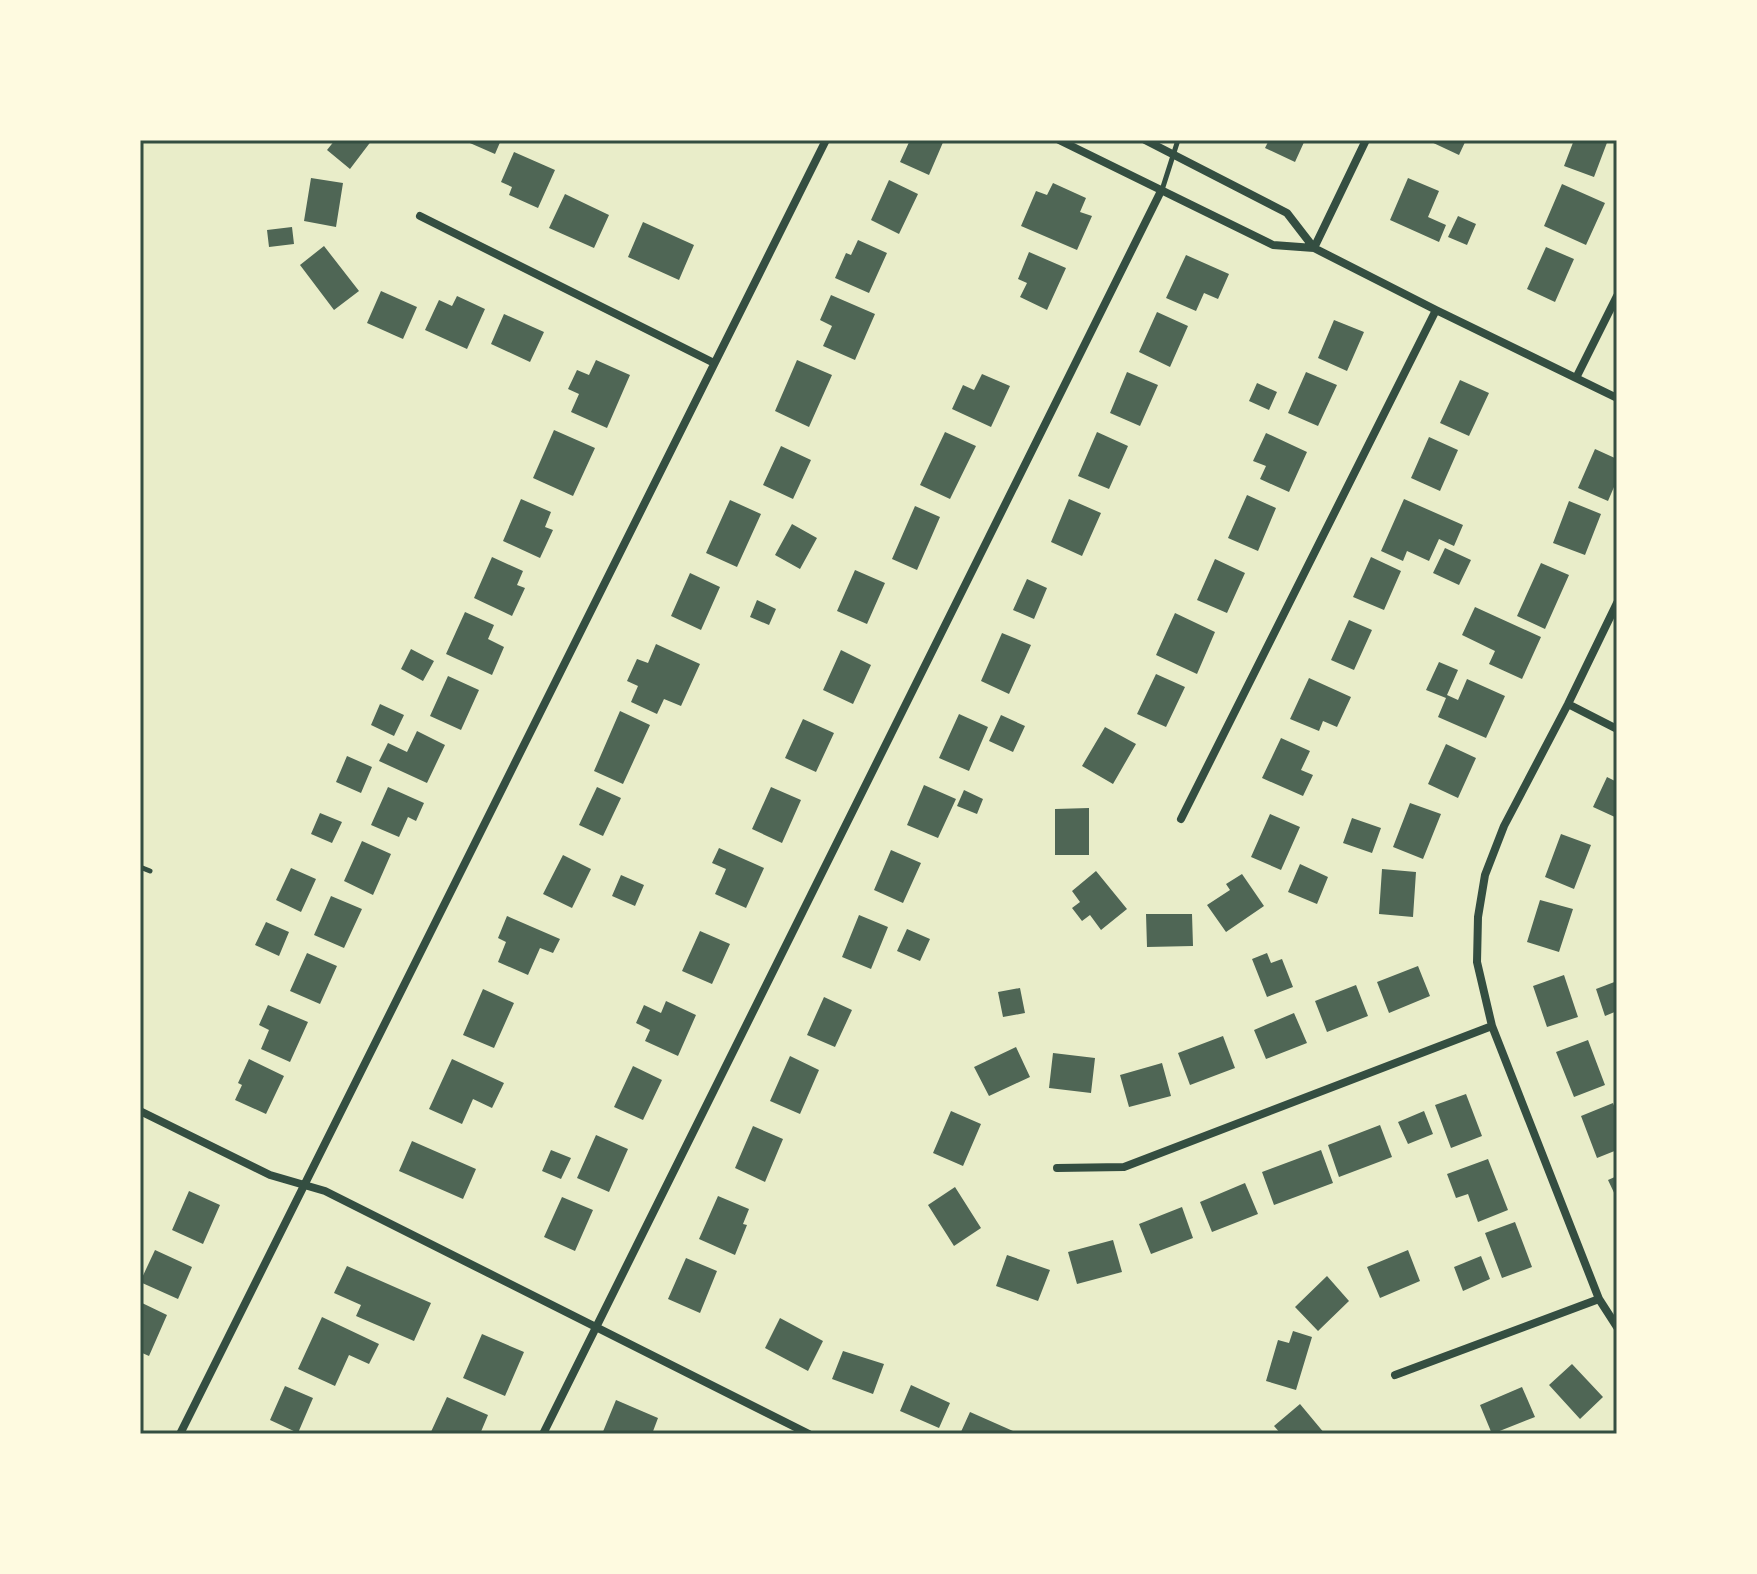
<svg xmlns="http://www.w3.org/2000/svg" width="1757" height="1574" viewBox="0 0 1757 1574" font-family="Ubuntu,sans-serif">
  <rect width="100%" height="100%" fill="#e9edc9"/>
  <path fill="#4f6655" d="M335 140H372L350 169 327 150Z
    M463 140H501L495 154Z
    M910 140H944L929 175 900 162Z
    M1269 140H1305L1295 162 1265 148Z
    M1427 140H1466L1459 155Z
    M1574 140H1608L1594 177 1564 166Z
    M514 152 555 170 538 208 509 195 512 187 501 182Z
    M311 178 343 183 336 227 304 221Z
    M1408 178 1439 191 1428 217 1446 225 1439 242 1390 220Z
    M889 180 918 194 899 234 871 220Z
    M1053 183 1086 198 1080 212 1092 216 1077 250 1021 226 1036 191 1047 195Z
    M1562 184 1605 203 1586 245 1544 226Z
    M565 194 609 215 594 248 549 228Z
    M1458 216 1476 224 1467 245 1448 237Z
    M643 222 694 245 679 280 628 257Z
    M292 227 294 244 269 247 267 230Z
    M858 240 887 253 869 293 835 278 846 253 851 255Z
    M324 246 359 291 334 310 300 265Z
    M1546 247 1574 259 1555 302 1527 289Z
    M1029 252 1066 268 1047 310 1020 297 1027 283 1018 279Z
    M1186 255 1229 274 1218 299 1204 293 1196 311 1166 298Z
    M381 291 417 307 403 339 367 323Z
    M831 295 875 314 855 360 823 346 832 326 820 320Z
    M457 296 485 309 467 349 425 330 439 300 452 306Z
    M1157 312 1188 326 1170 367 1139 352Z
    M504 314 544 332 530 362 491 344Z
    M1334 320 1364 332 1347 371 1318 358Z
    M596 360 630 375 607 428 571 412 579 394 568 389 577 370 589 375Z
    M797 360 832 375 809 427 775 411Z
    M1127 372 1158 385 1140 426 1110 413Z
    M1306 372 1337 385 1318 426 1288 413Z
    M982 374 1010 386 991 427 952 409 963 385 974 390Z
    M1460 380 1489 393 1469 436 1440 423Z
    M1257 383 1277 392 1269 410 1249 401Z
    M554 430 595 448 573 496 533 478Z
    M945 432 976 446 950 499 920 485Z
    M1097 432 1128 446 1109 489 1078 476Z
    M1266 433 1307 452 1289 492 1260 479 1266 466 1253 461Z
    M1429 437 1458 450 1440 491 1411 478Z
    M781 446 811 460 793 499 763 485Z
    M1595 449 1617 459V480L1608 501 1578 488Z
    M1247 495 1276 508 1258 551 1228 538Z
    M521 499 551 512 545 527 553 530 540 558 503 541Z
    M1069 499 1101 513 1082 556 1051 542Z
    M1404 499 1463 525 1454 546 1439 539 1429 561 1407 551 1403 561 1381 551Z
    M730 500 761 514 737 567 706 553Z
    M1569 501 1601 514 1585 555 1553 543Z
    M915 506 940 517 917 570 892 559Z
    M792 524 817 538 800 569 775 555Z
    M1445 548 1471 560 1459 585 1433 573Z
    M492 557 523 571 517 585 525 588 512 616 474 598Z
    M1371 557 1401 571 1384 610 1353 597Z
    M1215 559 1245 573 1227 613 1197 600Z
    M1541 563 1569 575 1545 629 1517 616Z
    M855 570 885 583 867 624 837 611Z
    M690 573 720 587 701 630 671 616Z
    M1027 579 1047 588 1034 619 1013 610Z
    M757 600 776 609 769 625 750 617Z
    M1475 607 1541 637 1522 679 1489 664 1495 651 1462 635Z
    M465 612 494 625 488 639 504 647 492 675 446 654Z
    M1175 613 1215 632 1197 674 1156 655Z
    M1349 620 1372 630 1354 670 1331 660Z
    M1002 633 1031 645 1009 694 981 681Z
    M656 644 700 664 681 706 664 699 657 714 631 702 638 686 627 681 637 659 648 663Z
    M411 649 434 661 423 681 401 669Z
    M841 650 871 665 853 704 823 690Z
    M1439 662 1458 670 1447 695 1458 700 1467 679 1505 696 1486 738 1438 717 1446 698 1426 690Z
    M1156 674 1185 687 1166 727 1137 714Z
    M448 676 479 690 461 730 430 716Z
    M1309 678 1351 697 1337 727 1323 721 1319 731 1290 719Z
    M380 704 404 715 394 736 371 725Z
    M620 711 650 725 623 784 594 771Z
    M959 714 988 727 969 771 939 758Z
    M1001 715 1025 726 1013 752 989 741Z
    M803 719 834 733 816 772 785 758Z
    M1105 727 1136 744 1113 784 1082 766Z
    M417 731 445 745 427 783 379 761 388 743 407 752Z
    M1281 738 1310 751 1301 770 1313 775 1303 796 1262 778Z
    M1446 744 1476 758 1458 798 1428 784Z
    M347 756 372 767 361 793 336 782Z
    M1607 777 1617 782V818L1593 807Z
    M924 785 956 799 938 838 907 825Z
    M388 787 424 803 416 821 408 817 399 837 371 825Z
    M597 787 621 798 603 836 579 825Z
    M771 787 801 800 782 843 752 829Z
    M964 790 983 799 977 814 957 806Z
    M1410 803 1441 814 1423 859 1393 847Z
    M1089 808V855H1055V809Z
    M320 813 342 822 332 843 311 834Z
    M1270 814 1300 827 1281 870 1251 857Z
    M1352 818 1381 828 1372 853 1343 843Z
    M1561 834 1591 845 1574 889 1545 877Z
    M362 841 391 854 373 895 344 881Z
    M719 848 764 868 746 908 715 894 726 869 712 863Z
    M891 850 921 863 903 903 874 890Z
    M563 855 591 869 572 908 543 894Z
    M1300 864 1328 877 1317 904 1288 892Z
    M291 868 316 879 301 912 276 900Z
    M1382 869 1416 872 1413 917 1379 914Z
    M1096 871 1127 909 1101 930 1090 915 1082 921 1072 908 1080 902 1072 891Z
    M1242 874 1264 906 1226 932 1207 905 1230 890 1226 884Z
    M621 875 644 885 635 906 612 896Z
    M331 896 362 909 344 948 314 935Z
    M1540 900 1573 909 1559 952 1527 942Z
    M1146 914H1192L1193 946 1147 947Z
    M859 915 888 927 871 969 842 957Z
    M507 916 560 939 553 953 540 948 528 975 498 962 506 942 498 938Z
    M266 922 289 932 279 956 255 945Z
    M907 929 930 939 920 961 897 951Z
    M700 931 730 944 712 984 682 971Z
    M307 953 337 966 320 1004 290 991Z
    M1267 953 1271 963 1282 959 1293 987 1267 997 1252 959Z
    M1418 966 1430 996 1389 1013 1377 982Z
    M1564 975 1578 1017 1547 1027 1533 986Z
    M1617 981V1011L1605 1016 1596 989Z
    M1356 985 1368 1016 1327 1032 1315 1001Z
    M1020 988 1025 1013 1003 1017 998 992Z
    M483 989 514 1003 494 1048 463 1035Z
    M824 997 852 1010 835 1047 807 1035Z
    M666 1001 696 1015 678 1056 645 1041 650 1030 636 1023 644 1005 661 1013Z
    M268 1005 308 1022 290 1062 261 1049 269 1030 259 1025Z
    M1294 1013 1307 1043 1266 1059 1254 1030Z
    M1223 1036 1235 1068 1190 1085 1178 1053Z
    M1588 1040 1605 1085 1574 1097 1556 1052Z
    M1016 1047 1030 1077 989 1096 974 1067Z
    M1053 1053 1095 1058 1091 1093 1049 1088Z
    M790 1056 819 1070 800 1114 770 1101Z
    M249 1059 284 1076 266 1114 235 1100 242 1085 238 1083Z
    M452 1059 504 1083 492 1108 473 1099 462 1124 429 1109Z
    M1162 1063 1171 1096 1129 1107 1120 1075Z
    M633 1066 662 1080 643 1120 614 1107Z
    M1466 1094 1482 1136 1451 1148 1435 1105Z
    M1613 1103 1617 1114V1150L1597 1158 1581 1116Z
    M951 1111 981 1124 963 1166 933 1153Z
    M1424 1111 1433 1134 1408 1144 1398 1122Z
    M1380 1125 1392 1157 1339 1177 1328 1145Z
    M753 1126 783 1139 765 1182 735 1168Z
    M596 1135 628 1149 609 1192 577 1178Z
    M412 1141 476 1169 463 1199 399 1171Z
    M551 1150 571 1158 561 1179 542 1171Z
    M1321 1150 1333 1183 1274 1205 1262 1172Z
    M1488 1159 1508 1210 1478 1222 1468 1194 1456 1198 1447 1174Z
    M1617 1176V1199L1608 1180Z
    M1245 1183 1258 1214 1212 1232 1200 1202Z
    M955 1187 981 1228 954 1246 928 1205Z
    M189 1191 220 1205 203 1244 172 1230Z
    M718 1196 749 1209 743 1224 747 1225 735 1255 699 1239Z
    M562 1197 593 1210 575 1251 544 1237Z
    M1182 1207 1193 1238 1151 1254 1139 1224Z
    M1515 1222 1532 1267 1502 1278 1485 1233Z
    M1113 1240 1122 1272 1077 1284 1068 1252Z
    M155 1250 192 1267 178 1299 140 1282Z
    M1408 1250 1420 1281 1380 1298 1367 1267Z
    M1007 1255 1050 1270 1038 1301 996 1286Z
    M1481 1256 1490 1279 1463 1291 1454 1267Z
    M686 1258 717 1271 700 1313 668 1299Z
    M347 1266 431 1303 414 1341 356 1316 361 1305 334 1293Z
    M1327 1276 1349 1301 1318 1331 1295 1307Z
    M140 1302 167 1315 149 1356 140 1352Z
    M322 1317 379 1344 369 1364 349 1355 335 1386 298 1369Z
    M780 1318 823 1341 808 1371 765 1348Z
    M1293 1331 1312 1337 1296 1390 1266 1381 1278 1340 1289 1343Z
    M482 1334 524 1352 505 1396 463 1378Z
    M843 1351 884 1364 873 1394 832 1379Z
    M1572 1364 1603 1397 1580 1419 1549 1385Z
    M911 1385 950 1403 939 1428 900 1411Z
    M285 1386 313 1398 298 1433 270 1420Z
    M1522 1387 1535 1417 1492 1434 1480 1405Z
    M447 1397 488 1415 480 1434H430Z
    M616 1400 658 1418 652 1434H602Z
    M1300 1404 1325 1434H1281L1274 1426Z
    M970 1412 1013 1431 1012 1434H960Z"/>
  <g fill="none" stroke-linecap="round" stroke-linejoin="round">
    <path stroke="#344e41" stroke-width="5" d="M1162 190 1178 140
      M140 867 150 871"/>
    <path stroke="#344e41" stroke-width="8" d="M1059 140 1273 245 1314 248 1436 310 1617 398
      M1145 140 1287 213 1314 248
      M420 216 714 363
      M1314 248 1366 140
      M1576 378 1617 296
      M1617 603 1568 704 1504 826 1485 875 1478 917 1477 962 1492 1026 1599 1299 1617 1327
      M1568 704 1617 729
      M1181 819 1436 310
      M140 1111 270 1175 325 1191 809 1434
      M1057 1168 1124 1167 1492 1026
      M1395 1375 1599 1299
      M180 1434 826 140
      M543 1434 1161 191"/>
  </g>
  <rect width="1757" height="1574" fill="none" stroke="#fefae0" stroke-width="284"/>
  <rect x="142" y="142" width="1473" height="1290" fill="none" stroke="#344e41" stroke-width="3"/>
</svg>
